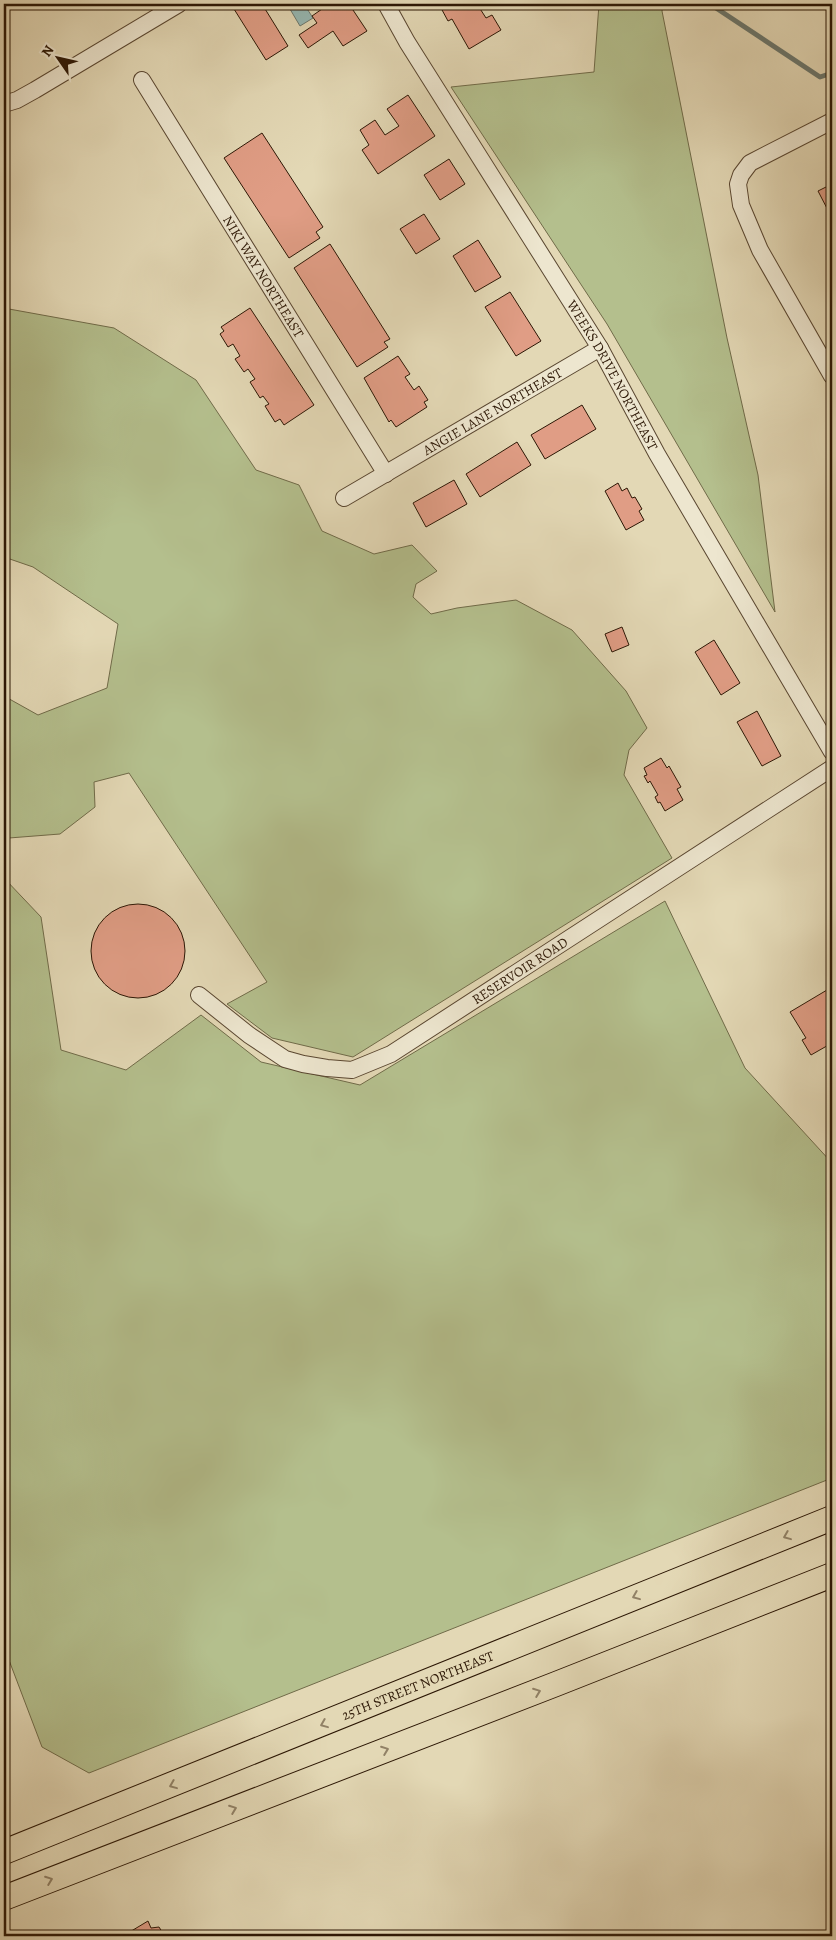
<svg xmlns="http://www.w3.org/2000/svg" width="836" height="1940" viewBox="0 0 836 1940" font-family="Alegreya,serif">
  <rect width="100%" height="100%" fill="#e3d8b5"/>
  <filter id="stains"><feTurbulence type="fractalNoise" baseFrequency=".004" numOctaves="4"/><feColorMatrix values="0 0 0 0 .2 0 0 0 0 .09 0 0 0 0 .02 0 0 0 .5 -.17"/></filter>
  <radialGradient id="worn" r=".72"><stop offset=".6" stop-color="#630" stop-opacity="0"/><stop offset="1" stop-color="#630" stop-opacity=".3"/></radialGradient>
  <path fill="#b4bf8d" stroke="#706b49" d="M599 4H663L662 11 727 338 758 475 775 612 607 324 451 87 594 72Z
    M9 309 114 328 196 380 256 470 299 485 322 531 374 554 412 545 437 571 416 584 413 597 431 614 457 608 516 600 572 630 626 691 647 728 629 750 624 775 672 858 353 1057 272 1038 227 1004 267 982 129 773 94 782 95 807 60 834 9 838 4 847V696L38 715 107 688 118 624 33 567 4 557V312Z
    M4 878 41 917 61 1050 126 1070 201 1015 261 1062 360 1085 665 901 745 1068 832 1163V1478L89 1773 42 1747 4 1647Z"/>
  <path fill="#96b9b4" stroke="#6c786e" d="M287 4H304L313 18 300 26Z"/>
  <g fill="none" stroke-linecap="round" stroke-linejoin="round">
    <path stroke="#6c786e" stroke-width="5" d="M710 4 820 77 832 73"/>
  </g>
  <path fill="#e09d85" stroke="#2c1705" d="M242 4H262L288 46 266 60 234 9Z
    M318 4H349L367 31 343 46 333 31 308 48 299 35 317 23 312 16 322 9Z
    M448 4H477L486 18 492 15 501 30 469 49 452 19 448 21 441 8Z
    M408 95 435 136 378 174 362 150 369 145 360 130 375 120 385 135 399 126 387 109Z
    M262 133 323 227 316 232 320 238 289 258 224 158Z
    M449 159 465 184 440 200 424 175Z
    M832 184V218L818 191Z
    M424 214 440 239 416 254 400 229Z
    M478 240 501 277 475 292 453 256Z
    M330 244 390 339 384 342 388 347 357 367 294 268Z
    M510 292 541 341 516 356 485 307Z
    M250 308 314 405 284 425 280 419 275 422 265 406 269 404 263 396 260 398 250 382 255 379 248 369 244 372 235 359 240 356 233 344 228 347 220 334 224 331 221 327Z
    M398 356 410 374 405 377 414 390 419 386 428 400 424 402 427 407 396 427 391 420 389 422 364 378Z
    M582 405 596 429 545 459 531 435Z
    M517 442 531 465 480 497 466 474Z
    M454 480 467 504 426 527 413 503Z
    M618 483 622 491 627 488 632 498 635 497 642 509 639 511 644 520 626 530 605 491Z
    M622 627 629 645 612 652 605 634Z
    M714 640 740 683 721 695 695 652Z
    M757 711 781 756 762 766 737 722Z
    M661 758 667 768 669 766 681 787 677 789 683 800 665 811 660 802 658 803 655 797 658 795 650 781 648 783 644 776 647 775 644 768Z
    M91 951a47 47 0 1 1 94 0a47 47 0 1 1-94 0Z
    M832 987V1043L811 1055 802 1040 806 1038 790 1012Z
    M148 1921 151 1928 159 1927 164 1935 169 1934 171 1936H123Z"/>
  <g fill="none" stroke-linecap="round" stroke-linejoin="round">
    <defs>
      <g id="minor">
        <path id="s1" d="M386 4 407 42 600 348 657 454 832 752"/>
        <path id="s2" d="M142 80 386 474"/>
        <path d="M4 104 17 100 35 90 179 4"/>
        <path d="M832 121 750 163 741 175 738 184 741 205 760 250 832 376"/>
        <path id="s3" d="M344 498 600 348"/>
        <path id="s4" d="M199 995 249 1035 285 1059 303 1064 327 1068 352 1070 391 1054 832 768"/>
      </g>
      <g id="highway">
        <path id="s5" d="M4 1852 832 1518"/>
        <path d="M4 1898 556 1684 832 1575"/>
      </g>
    </defs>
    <use href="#minor" stroke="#5a4731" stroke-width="18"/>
    <use href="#highway" stroke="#2c1705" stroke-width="26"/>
    <use href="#minor" stroke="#ede6cf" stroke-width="16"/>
    <use href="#highway" stroke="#e3d8b5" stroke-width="24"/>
  </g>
  <defs><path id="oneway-chevron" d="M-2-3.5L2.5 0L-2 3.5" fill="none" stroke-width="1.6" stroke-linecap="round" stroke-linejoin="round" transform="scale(1.25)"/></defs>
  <g stroke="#918166">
    <use href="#oneway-chevron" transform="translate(787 1536) rotate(158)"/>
    <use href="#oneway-chevron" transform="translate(636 1596) rotate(158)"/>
    <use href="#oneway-chevron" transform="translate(537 1692) rotate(-21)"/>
    <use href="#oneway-chevron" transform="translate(324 1724) rotate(158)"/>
    <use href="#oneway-chevron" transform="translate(385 1750) rotate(-21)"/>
    <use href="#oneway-chevron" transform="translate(173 1785) rotate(158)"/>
    <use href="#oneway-chevron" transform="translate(233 1809) rotate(-21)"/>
    <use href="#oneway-chevron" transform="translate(49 1880) rotate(-21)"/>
  </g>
  <g text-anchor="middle" stroke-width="4" stroke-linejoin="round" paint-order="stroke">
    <g font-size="14" fill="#2c1705" stroke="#ede6cf">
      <text dy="5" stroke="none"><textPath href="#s2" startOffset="231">NIKI WAY NORTHEAST</textPath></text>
      <text dy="5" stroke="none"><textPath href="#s1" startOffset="435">WEEKS DRIVE NORTHEAST</textPath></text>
      <text dy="5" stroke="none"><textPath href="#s3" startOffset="172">ANGIE LANE NORTHEAST</textPath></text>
      <text dy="5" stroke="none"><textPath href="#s4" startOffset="371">RESERVOIR ROAD</textPath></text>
      <text dy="5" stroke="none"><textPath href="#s5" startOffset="446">25TH STREET NORTHEAST</textPath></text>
    </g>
  </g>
  <rect width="836" height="1940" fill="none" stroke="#e3d8b5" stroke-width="20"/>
  <rect x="5" y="5" width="826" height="1930" fill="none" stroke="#2c1705" stroke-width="2.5"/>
  <rect x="10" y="10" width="816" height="1920" fill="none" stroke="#2c1705"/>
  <g transform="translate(58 58) rotate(304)" stroke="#ede6cf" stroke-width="4" paint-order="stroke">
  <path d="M0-4L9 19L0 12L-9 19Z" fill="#2c1705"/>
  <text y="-8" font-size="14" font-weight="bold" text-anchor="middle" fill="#2c1705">N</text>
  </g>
  <rect width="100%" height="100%" filter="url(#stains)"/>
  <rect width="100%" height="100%" fill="url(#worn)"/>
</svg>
